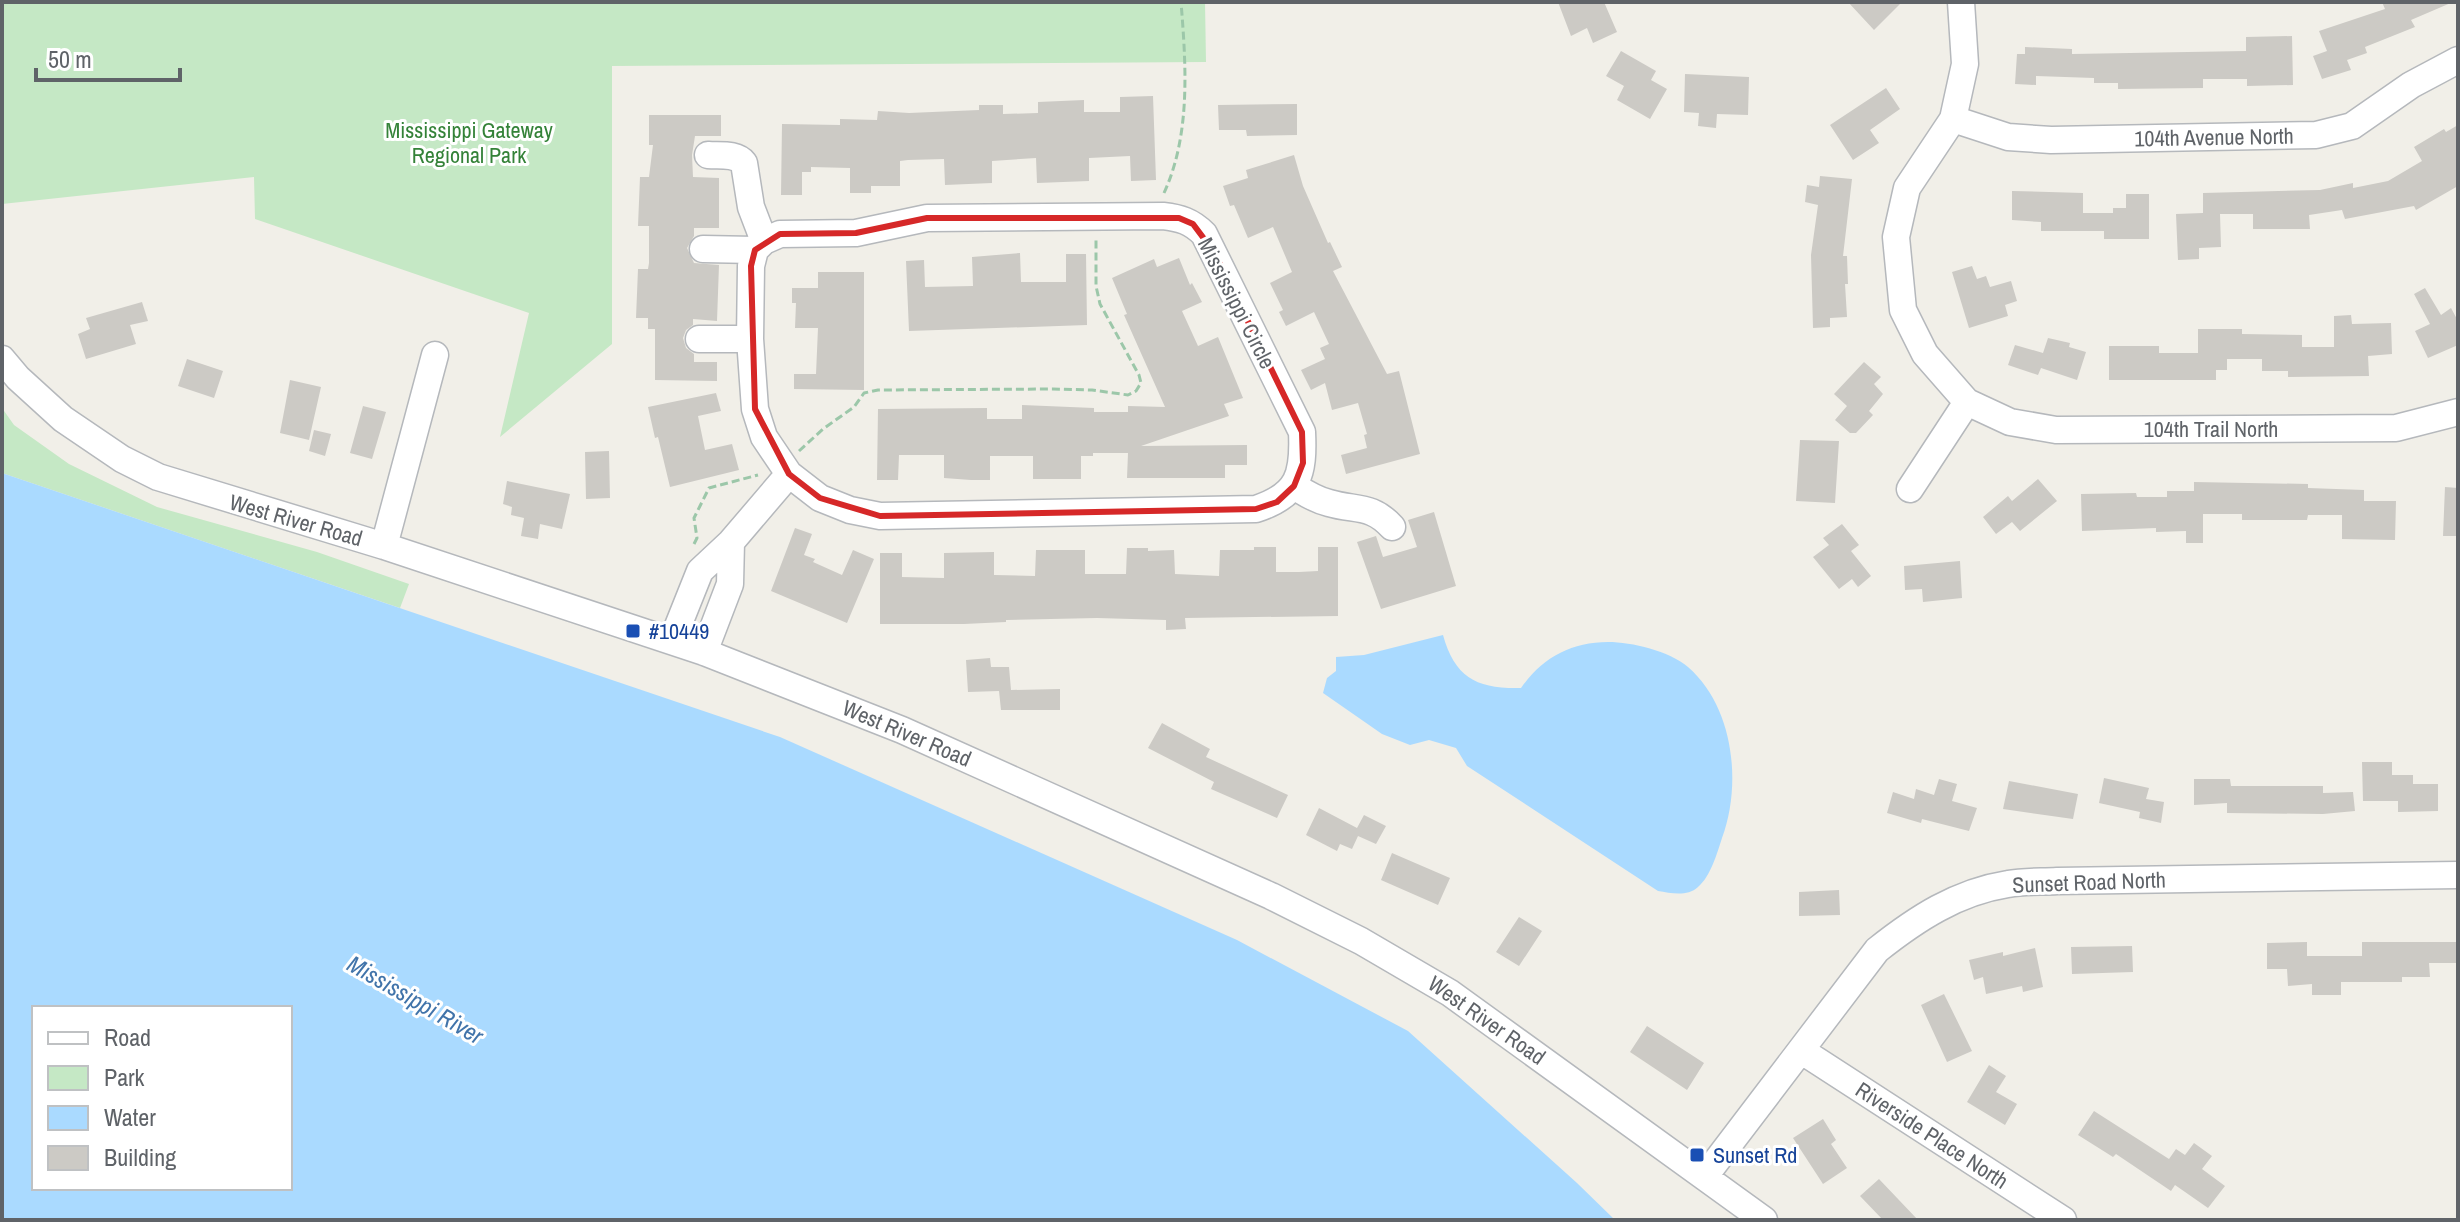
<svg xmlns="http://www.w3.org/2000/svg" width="2460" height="1222" viewBox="0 0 2460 1222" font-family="'Archivo Narrow',sans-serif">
  <rect width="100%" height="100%" fill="#f1efe8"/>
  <path fill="#c5e8c5" d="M2 2H1205L1206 62 612 66V344L500 437 529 313 255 219 254 177 2 204Z
    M2 408 14 425 69 464 157 507 317 552 409 584 400 608 2 473Z"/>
  <path fill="#aadaff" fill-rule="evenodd" d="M2 473 780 737 1237 940 1408 1031 1577 1183 1615 1220H2ZM34 1008H290V1188H34Z
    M1443 635C1455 678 1477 689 1521 688 1542 658 1571 642 1608 642 1632 642 1669 651 1688 667 1734 707 1742 784 1722 838 1717 853 1711 876 1698 887 1687 897 1671 893 1658 891L1467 766 1456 748 1429 740 1410 745 1382 734 1323 693 1327 678 1336 671V657L1364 655Z"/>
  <path fill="#cccac5" d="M1558 2H1604L1617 32 1593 43 1587 28 1571 36Z
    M1848 2H1902L1874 30Z
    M2382 2H2453L2411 20 2415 27 2365 47 2367 53 2347 60 2351 70 2322 79 2313 56 2327 51 2319 31 2385 9Z
    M2292 36 2293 85 2247 86V79H2203V88L2118 89V83H2094V78L2036 76V85L2015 84 2017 54H2025V47L2072 49V54L2246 51V37Z
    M1621 51 1656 71 1651 80 1667 89 1650 119 1617 100 1624 86 1606 76Z
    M1685 74 1749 77 1748 115 1717 114 1716 128 1698 126 1699 113 1684 112Z
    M1886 88 1900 109 1870 130 1879 143 1853 160 1830 125Z
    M1153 96 1156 180 1131 181 1130 156 1089 158V181L1037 183 1036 158 992 161V183L945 185 944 159 908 160 900 161V186H871V193H850V168L811 167V172H802V195H781L782 124 840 125V119L877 120 878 111 909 113 979 110V105H1003V114L1038 113V102L1084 100V112H1120V97Z
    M1297 104V135L1247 136 1246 130H1219L1218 105Z
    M649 115H721V136H695L692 155 693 177 719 178V228H694V236L687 248 694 263 719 265 717 321 693 319V325L686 330 683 338 686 348 694 354V362H717V381L655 380V329H648V318H636L638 269H648L649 263V226H638L640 177H649L653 145H649Z
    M2458 125V186L2416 210 2414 206 2345 219 2342 210 2309 215 2310 229H2253V214H2220L2221 247 2199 248V259L2178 260 2176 214 2203 213V193L2320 190 2353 183V188L2388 181 2422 161 2414 147 2444 129 2446 132Z
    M1294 155 1303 186 1328 243 1330 242 1342 267 1333 271 1387 374 1399 371 1420 454 1346 474 1341 455 1367 448 1364 435 1367 434 1358 403 1332 410 1325 383 1311 390 1301 370 1325 359 1320 348 1329 344 1314 312 1286 326 1279 312 1283 310 1270 283 1292 272 1273 227 1248 238 1234 205 1230 206 1223 186 1248 178 1246 170Z
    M1820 176 1852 179 1843 256H1847L1848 284H1845L1847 317 1830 318V327L1813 328 1811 255 1818 205 1805 202 1807 185 1819 187Z
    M2012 191 2083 193V213H2113V208H2126V194H2149V239H2104V231H2041V222L2012 220Z
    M1020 253 1021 282H1066V254H1086L1087 325 909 331 906 261 924 260 925 287 973 286 972 257Z
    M1179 258 1190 285 1192 283 1202 302 1182 311 1198 346 1218 337 1243 398 1224 404 1229 416 1141 446 1247 445V465H1225V478H1127L1128 453H1093V456H1081V479H1033V456H990V480H971L944 478V455H899L898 480H877L878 409 987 408V419H1022V405L1094 408V412H1128V406L1165 407 1124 315 1127 314 1112 278 1154 259 1157 267Z
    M1972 266 1977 279 1986 276 1990 287 2011 281 2017 301 2005 305 2008 316 1969 328 1952 272Z
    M818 272H864V390L794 389V374H816L818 328H795L796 303H792V288H818Z
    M2425 288 2441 315 2451 308 2458 321V345L2428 358 2415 331 2430 324 2414 294Z
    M142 302 148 321 130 325 136 344 86 359 78 334 90 329 86 318Z
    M2351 315 2352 324 2391 323 2392 354 2368 356 2369 376 2288 377V371H2262V359H2227V370H2216V380H2109V346H2159V353H2198V329H2242V334L2302 335V347H2334V316Z
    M2048 338 2070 343 2069 347 2086 352 2077 380 2041 368 2038 375 2008 365 2015 345 2043 353Z
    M187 359 223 371 214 398 178 386Z
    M1864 362 1881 377 1874 384 1883 394 1869 411 1873 415 1856 433H1850L1835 420 1847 406 1834 394Z
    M290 380 321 387 309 440 280 433Z
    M716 393 721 411 698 416 705 450 732 444 739 470 670 487 658 437 655 438 648 407Z
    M363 406 386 412 372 459 350 453Z
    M314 430 331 434 325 456 309 451Z
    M1800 440 1839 441 1835 503 1796 501Z
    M609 451 610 498 586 499 585 452Z
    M2038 479 2057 501 2020 531 2012 522 1996 534 1983 517 2008 496 2012 501Z
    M507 481 570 494 562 529 540 524 538 539 521 536 524 518 511 515 512 507 503 504Z
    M2194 482 2308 484V488L2364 490V501H2396L2395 540 2342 539V515H2308L2307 520H2242V514H2203V543H2186V531L2156 532V528L2082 531 2081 494 2136 493 2137 497H2167V491H2194Z
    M2445 487 2458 488V536H2443Z
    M1434 512 1456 586 1381 609 1357 542 1376 536 1383 557 1417 547 1408 520Z
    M1842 524 1859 545 1851 551 1871 576 1858 587 1852 579 1839 589 1813 557 1829 545 1823 538Z
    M795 528 812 534 804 555 815 559 813 562 842 575 853 550 874 559 847 623 771 591Z
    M1254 547H1276V572H1299L1318 571V547H1338V616L1185 618 1186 629 1166 630V620L1097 618 1006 620V622L964 624H880V553H902V577L944 578V553L994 552V575L1035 576 1036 550H1085V574H1126L1127 548H1148V551L1174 550 1175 574 1219 576 1220 550H1254Z
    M1960 561 1962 598 1923 602 1922 589 1905 590 1904 566Z
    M990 658 991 667H1009L1011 690 1060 689V710H1001L999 691 968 692 966 660Z
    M1162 723 1210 749 1206 757 1288 795 1277 818 1211 789 1214 782 1148 748Z
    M2362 762H2392V775H2413V784H2438V811L2398 812V801H2363Z
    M2104 778 2149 788 2146 799 2164 802 2161 823 2139 818 2140 812 2099 803Z
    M1939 779 1957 784 1952 801 1977 808 1969 831 1922 819 1921 823 1887 813 1893 792 1914 799 1916 789 1934 795Z
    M2194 779H2230L2231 786H2323V793L2353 792 2355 811 2323 814 2227 813V803L2194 805Z
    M2009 781 2078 794 2073 819 2003 809Z
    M1319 808 1357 828 1364 815 1386 826 1376 844 1358 836 1352 849 1340 844 1337 851 1306 835Z
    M1392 853 1450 878 1438 905 1381 880Z
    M1839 890 1840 915 1799 916V892Z
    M1519 917 1542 931 1519 966 1496 952Z
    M2307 942V956H2362V942H2458V963H2429L2430 977H2402V982H2341V995H2312V984L2288 986 2287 969H2267V943Z
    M2132 946 2133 972 2072 974 2071 947Z
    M2035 948 2043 987 2023 992 2022 986 1986 994 1983 977 1974 980 1969 960 2003 952V956Z
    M1944 994 1972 1051 1947 1062 1921 1005Z
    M1647 1026 1704 1063 1687 1090 1630 1052Z
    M1989 1065 2006 1076 1996 1092 2017 1104 2005 1125 1967 1102Z
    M2094 1111 2169 1159 2176 1149 2185 1155 2194 1143 2212 1156 2202 1169 2225 1186 2208 1208 2175 1185 2171 1191 2116 1154 2113 1157 2078 1135Z
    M1823 1119 1836 1140 1831 1144 1847 1168 1823 1184 1793 1138Z
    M1879 1179 1918 1220H1883L1860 1196Z"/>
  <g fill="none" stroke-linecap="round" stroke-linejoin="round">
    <defs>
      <path id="minor" d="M1961 2 1965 64 1953 119 1907 188 1896 237 1903 310 1925 354 1967 402 2010 422 2056 430 2396 428 2458 412
        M1953 119 2008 137 2051 140 2316 135 2352 126 2411 85 2458 60
        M708 155C720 156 736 153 744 163L751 207 764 241
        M1163 216C1180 218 1191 221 1204 234L1302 432C1304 474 1299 495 1256 509L880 516 850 510 820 498 789 474 764 437 755 409 750 339 751 266 755 250 764 241 780 234 856 233 927 218Z
        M703 249 755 250
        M699 339H750
        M2 359 18 378 63 419 122 459 158 477 384 546 704 652 902 730 1271 896 1361 941 1450 993 1764 1220
        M1294 486C1305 493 1316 500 1329 503 1356 511 1371 504 1392 527
        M1910 489 1967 402
        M384 546 435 355
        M672 641 700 571 731 542 789 474
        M704 652 730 584 731 542
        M1802 1051 2063 1220
        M1705 1176 1877 950C1916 919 1957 892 2008 884 2024 881 2041 882 2057 881L2458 875"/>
    </defs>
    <use href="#minor" stroke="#b5b8bc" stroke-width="29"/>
    <path stroke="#9cc7a9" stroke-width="3" stroke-dasharray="8 4" stroke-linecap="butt" d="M1164 193C1191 134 1186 65 1181 2
      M799 451 823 429 854 407 864 393 878 390 1053 389 1092 390 1128 395 1136 391 1141 383 1139 375 1100 304 1096 286V237
      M694 544 697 538 694 518 709 488 758 475"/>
    <use href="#minor" stroke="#fff" stroke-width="26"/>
  </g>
  <path fill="none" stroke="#d62828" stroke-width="6" stroke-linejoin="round" d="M927 218H1179L1193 224 1214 252 1302 432 1303 463 1294 486 1277 502 1256 509 880 516 820 498 789 474 755 409 751 266 755 250 780 234 856 233Z"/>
  <g fill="#1a4fb4" stroke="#fff" stroke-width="3">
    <rect x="625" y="623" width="16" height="16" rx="4"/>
    <rect x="1689" y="1147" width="16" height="16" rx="4"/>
  </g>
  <g text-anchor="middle" stroke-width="6" stroke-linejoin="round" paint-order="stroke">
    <g font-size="22" fill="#348238" stroke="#fff">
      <text x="469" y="138">Mississippi Gateway<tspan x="469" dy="25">Regional Park</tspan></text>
    </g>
    <g font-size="22" fill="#5f6368" stroke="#fff">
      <text transform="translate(2214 137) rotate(-1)" y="8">104th Avenue North</text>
      <text transform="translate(1237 303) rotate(63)" y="8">Mississippi Circle</text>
      <text x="2211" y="437">104th Trail North</text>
      <text transform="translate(296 520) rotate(16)" y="8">West River Road</text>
      <text transform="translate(907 733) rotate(23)" y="8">West River Road</text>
      <text transform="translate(2089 882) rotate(-2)" y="8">Sunset Road North</text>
      <text transform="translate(1487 1020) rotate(35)" y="8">West River Road</text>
      <text transform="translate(1932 1135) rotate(33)" y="8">Riverside Place North</text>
    </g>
    <g font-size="22" fill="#164399" stroke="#fff" text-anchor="start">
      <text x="649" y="639">#10449</text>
      <text x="1713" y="1163">Sunset Rd</text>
    </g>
    <g font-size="24" font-style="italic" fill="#4174aa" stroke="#fff">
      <text transform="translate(415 1000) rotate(30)" y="8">Mississippi River</text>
    </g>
  </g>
  <rect width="2460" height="1222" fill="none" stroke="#5f6368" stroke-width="8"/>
  <rect x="32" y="1006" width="260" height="184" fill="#ffffff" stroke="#bfc1c3" stroke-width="2"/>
  <rect x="48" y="1032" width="40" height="12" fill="#ffffff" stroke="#bfc1c3" stroke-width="2"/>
  <text x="104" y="1046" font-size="24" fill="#5f6368">Road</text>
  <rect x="48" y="1066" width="40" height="24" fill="#c5e8c5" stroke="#bfc1c3" stroke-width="2"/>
  <text x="104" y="1086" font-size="24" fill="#5f6368">Park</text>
  <rect x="48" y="1106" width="40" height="24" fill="#aadaff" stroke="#bfc1c3" stroke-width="2"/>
  <text x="104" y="1126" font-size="24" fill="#5f6368">Water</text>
  <rect x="48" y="1146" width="40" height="24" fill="#cccac5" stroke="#bfc1c3" stroke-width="2"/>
  <text x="104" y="1166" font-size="24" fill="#5f6368">Building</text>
  <path d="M36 68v12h144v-12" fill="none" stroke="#5f6368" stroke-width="4"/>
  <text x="48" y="68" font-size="24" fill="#5f6368" stroke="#ffffff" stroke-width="6" paint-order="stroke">50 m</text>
</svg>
